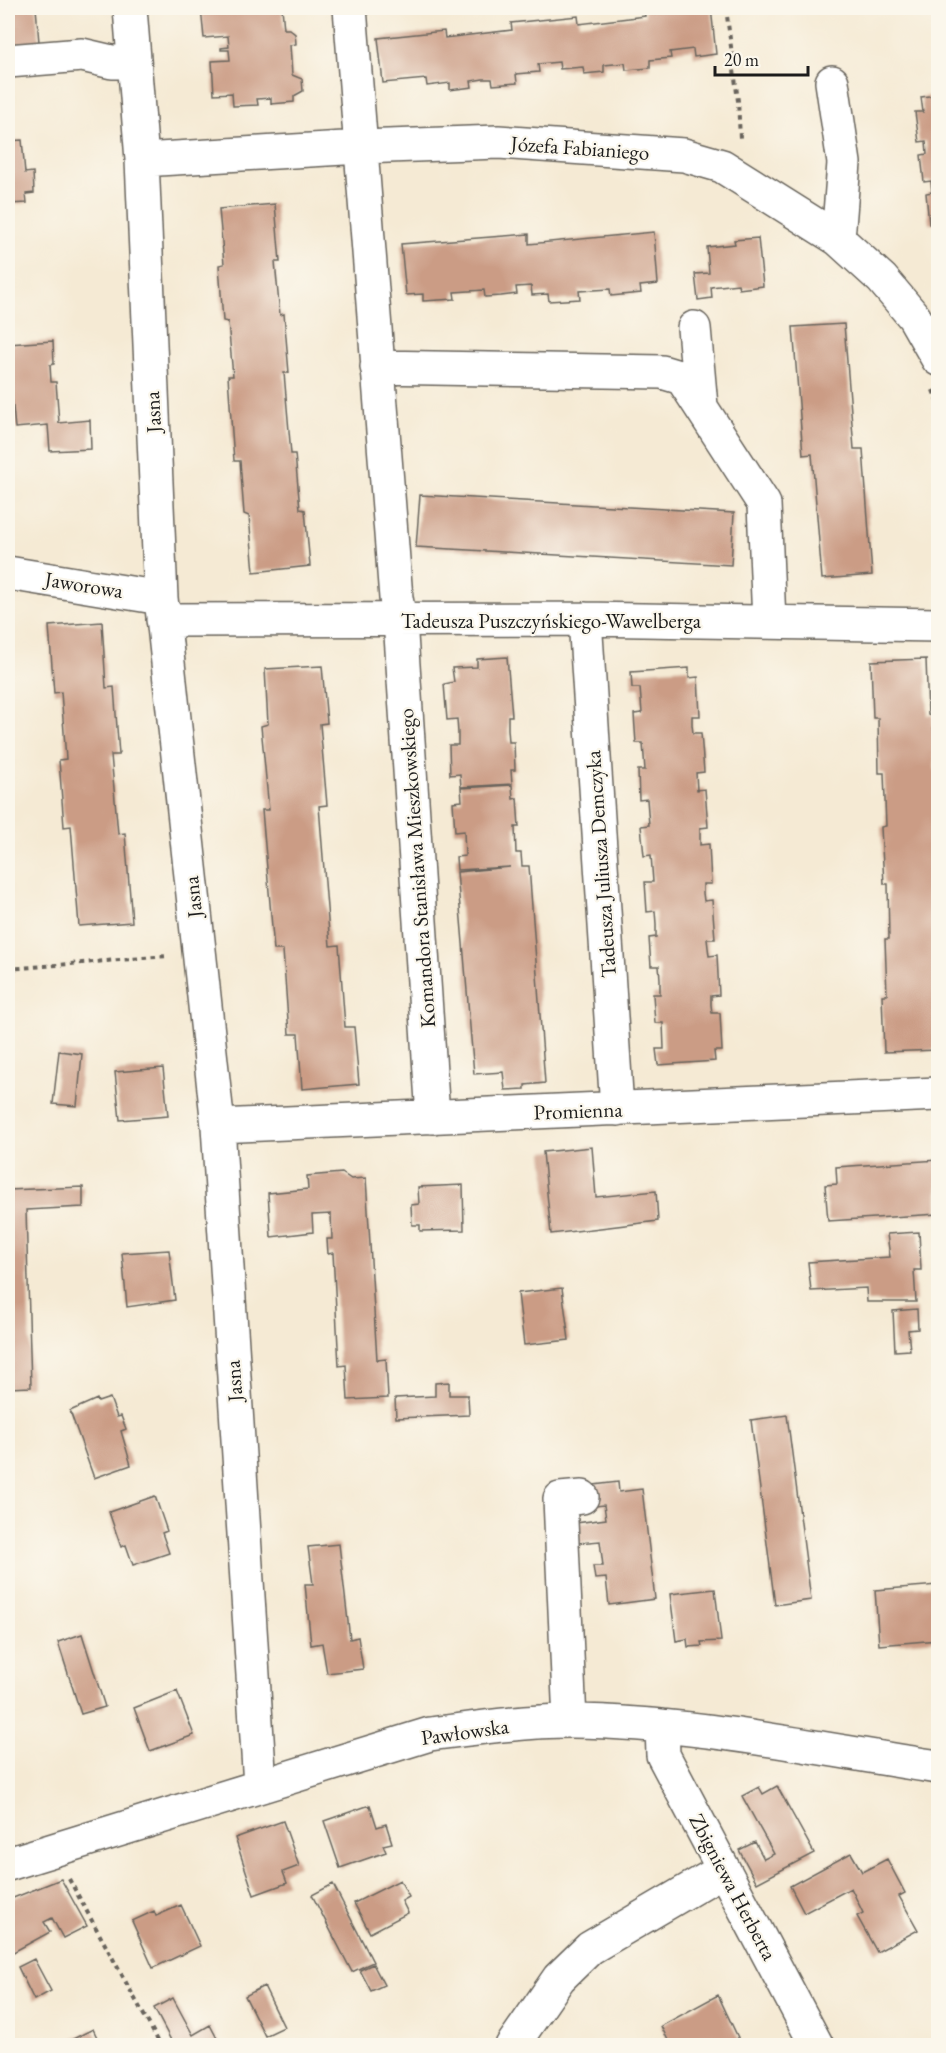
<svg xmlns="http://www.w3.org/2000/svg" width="946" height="2053" viewBox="0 0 946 2053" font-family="'EB Garamond',serif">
  <rect width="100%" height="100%" fill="#fbf7ec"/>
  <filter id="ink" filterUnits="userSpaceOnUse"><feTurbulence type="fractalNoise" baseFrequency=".0167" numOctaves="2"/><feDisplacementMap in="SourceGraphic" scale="12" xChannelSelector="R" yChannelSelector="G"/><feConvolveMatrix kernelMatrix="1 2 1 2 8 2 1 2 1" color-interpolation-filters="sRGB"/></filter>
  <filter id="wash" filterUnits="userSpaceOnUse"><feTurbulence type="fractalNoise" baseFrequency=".008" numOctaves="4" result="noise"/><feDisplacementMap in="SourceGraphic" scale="24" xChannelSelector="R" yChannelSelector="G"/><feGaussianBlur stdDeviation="1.35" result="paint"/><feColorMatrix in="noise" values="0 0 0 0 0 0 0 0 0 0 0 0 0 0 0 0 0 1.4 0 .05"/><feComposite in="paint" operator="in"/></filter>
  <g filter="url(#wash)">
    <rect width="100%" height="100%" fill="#f5ead4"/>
    <g id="blocks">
      <path fill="#cb9c85" d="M8 8H36L39 42 11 44V50H8Z
        M201 8H282L284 29H289L295 34 296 44 290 45 292 75 302 79 303 91 294 96V102L271 104V98L257 99 258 105 233 106 232 93 214 94 212 61 230 60 229 50H221V48L229 47 228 36 204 38Z
        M644 8H711L716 54 694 57 693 49 670 52 671 58 650 60V68L626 70 625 63 604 65V72L584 74 583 67 560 69 559 62 538 64 539 72 516 74 517 83 493 85 492 79H483L471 81 472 87 450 90V83L427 86 426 79 383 83 378 38 444 31 445 38 512 30 511 23 578 16 579 24 645 16Z
        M938 95V232H937L936 224H929L926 193 932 192 931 181 924 182 921 155 927 154 926 141 919 142 915 112H923L921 97Z
        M22 140 25 173 33 172 34 193 26 194 27 203 8 204V141Z
        M275 204 280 262H275L280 315 284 314 289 373H284L291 454H295L300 509 305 510 310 566 254 572 249 516 244 514 240 461H234L228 376H233L228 322 223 321 219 265 224 264 219 209Z
        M654 232 658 284 640 286 641 293 611 296 610 289 594 290 579 291 580 299 549 301 548 294 532 295 531 286 516 287 517 294 501 296 485 297 484 290 454 292 455 299 423 301V294L406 295 401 244 529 234V244Z
        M758 238 763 286 739 289 738 284 711 287 712 298 698 300 695 274 709 273 707 247 735 244 734 240Z
        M844 324 854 449H863L872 575 822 579 812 454 803 455 793 327Z
        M53 341 54 364 50 365 51 382H56L59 423 90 420 91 449 50 451 48 425 15 428 11 386 8 384V344Z
        M420 495 734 513 731 565 416 547Z
        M102 622 106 688 114 687 119 755H111L118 834 125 833 132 922 79 926 71 826 64 827 59 760 66 759 61 692 54 693 49 626Z
        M507 657 512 716H508V729L509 742H514L515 770H511L512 784 461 787 460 774 450 775 449 745H458V733L457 719 447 720 444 684 454 682 452 668 477 667V659Z
        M926 659 928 715H933L935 770H938V1050L884 1052 882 995H887L885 939H889L888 884H884L881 827 886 826 884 773H879L878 718H873L871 661Z
        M322 666 327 723 320 724 327 805 319 806 330 946 339 945 345 1027H354L359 1084 302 1089 298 1034H289L283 950H274L262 810H269L261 726 268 724 265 669Z
        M689 668V678L698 677 700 716H692V725L693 733H701L704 772 696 773 697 790 705 789 708 827 700 828V845L709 844 711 884H703V893L704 901 712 900 715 939H707L709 956 717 955 719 995 711 996V1005L712 1013H720L722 1051H714L715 1061 658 1065 656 1049H664L663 1023H655L653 994H660V979L659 966H651L649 938 656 937V924L655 911 647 912 645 882H653L651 855 644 856 641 826 649 825 647 799 639 800 638 770H645L643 743H636L634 714 642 713 640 688H632L631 672Z
        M512 785 513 799 517 798 519 827H515L516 853H521L522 866H529L545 1083 525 1085V1089L505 1090 503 1072 474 1074 457 872 510 867 457 870 456 857 465 856 464 831 455 832 453 802 462 801 461 788Z
        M59 1051 82 1054 77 1106 53 1104Z
        M163 1068 168 1116 120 1120 115 1072Z
        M592 1147 596 1197 656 1191 658 1221 551 1234 543 1152Z
        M938 1160V1214L828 1221 825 1185 837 1184 836 1167Z
        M342 1173 351 1179 366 1178 377 1360 386 1359 388 1398 348 1400 346 1365 339 1366 333 1253 328 1254 327 1239H332L331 1214 312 1215 313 1232 271 1237 268 1193 308 1189 307 1176Z
        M463 1185 464 1230 420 1231V1225H412L411 1205 419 1204 418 1187Z
        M83 1187V1207L26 1210 31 1387 8 1388V1190Z
        M919 1232 921 1270H914L916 1302H867L866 1288 811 1291 808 1262 890 1257 887 1234Z
        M169 1250 175 1300 127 1307 122 1253Z
        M562 1288 569 1340 524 1345 518 1293Z
        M917 1309 918 1329 908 1330 910 1350 895 1351 893 1311Z
        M449 1382V1395H468L469 1415 396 1418 395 1398 435 1396V1383Z
        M110 1398 117 1417 121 1416 126 1429 121 1431 131 1465 94 1478 70 1411 97 1399 98 1402Z
        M787 1415 811 1600 775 1605 751 1420Z
        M618 1482 619 1492 642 1489 655 1599 609 1605 606 1578 595 1579 593 1566H603L600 1541 578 1543 576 1523 606 1519 604 1505 596 1506 594 1485Z
        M155 1496 167 1531 162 1533 169 1553 133 1565 126 1545 121 1547 109 1512Z
        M339 1544 350 1639 358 1637 363 1669 327 1673 322 1643 311 1645 305 1584H313L308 1547Z
        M938 1585V1640L879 1645 875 1590Z
        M715 1589 721 1641 701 1642 702 1646 688 1647 687 1639 676 1641 670 1594Z
        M82 1634 105 1707 81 1714 58 1642Z
        M177 1691 194 1735 150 1751 134 1708Z
        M777 1786 814 1853 757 1883 739 1850 755 1842 764 1859 774 1854 742 1796 759 1787 763 1794Z
        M370 1805 377 1827 386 1824 392 1843 383 1845 386 1852 340 1868 324 1821Z
        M283 1821 299 1866 283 1872 287 1883 254 1895 235 1838Z
        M851 1853 862 1872 887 1859 905 1893 899 1896 918 1930 877 1952 857 1916 863 1913 851 1888 804 1913 790 1886Z
        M61 1879 87 1926 63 1938 52 1918 44 1922 50 1932 8 1955V1900Z
        M400 1880 409 1897 402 1901 408 1913 370 1933 354 1903Z
        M333 1884 373 1962 352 1972 312 1895Z
        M181 1905 200 1946 153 1968 132 1921 154 1911 156 1916Z
        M34 1959 51 1991 34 2000 18 1967Z
        M373 1964 384 1985 371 1991 360 1970Z
        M264 1986 284 2027 265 2036 245 1996Z
        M718 1995 742 2046H671L661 2026Z
        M173 1998 193 2035 210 2025 221 2046H174L154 2008Z
        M93 2029 101 2046H59Z"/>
    </g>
  </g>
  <g filter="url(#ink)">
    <use href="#blocks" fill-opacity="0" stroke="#68645c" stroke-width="1.5"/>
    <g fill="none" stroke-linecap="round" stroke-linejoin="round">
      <defs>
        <path id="minor" d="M130 8 142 160 161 598 218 1126 260 1785
          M350 8 396 598 400 620 433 1117
          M8 61 82 55 112 62H133
          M832 82 844 163 838 239
          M142 160 361 147 498 142 684 155 722 166 838 239 882 279 914 317 938 359
          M694 328 701 406
          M377 367 662 372 682 378 764 504 769 622
          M8 573 161 598
          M585 619 617 1109
          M163 620 585 619 938 625
          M218 1126 938 1094
          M570 1721 560 1499 582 1497
          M662 1726 663 1755 817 2046
          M8 1864 430 1734C476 1728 524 1721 571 1721 693 1722 818 1749 938 1767
          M512 2046 559 1978 590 1948 723 1870"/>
      </defs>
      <use href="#minor" stroke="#68645c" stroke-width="36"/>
      <path stroke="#68645c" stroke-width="4" stroke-dasharray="4.5 4.5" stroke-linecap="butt" d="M726 8 738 101 740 138
        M933 390 938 403
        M8 969 168 956
        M69 1879 161 2046"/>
      <use href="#minor" stroke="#fff" stroke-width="33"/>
    </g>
  </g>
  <g text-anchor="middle" stroke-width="4.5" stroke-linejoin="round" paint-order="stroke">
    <g font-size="21" fill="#1c1c1c" stroke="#fbf7ec">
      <text transform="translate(580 148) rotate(4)" y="7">Józefa Fabianiego</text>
      <text transform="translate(153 412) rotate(-93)" y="7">Jasna</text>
      <text transform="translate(84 585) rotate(9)" y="7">Jaworowa</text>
      <text x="551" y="628">Tadeusza Puszczyńskiego-Wawelberga</text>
      <text transform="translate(601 864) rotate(-94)" y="7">Tadeusza Juliusza Demczyka</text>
      <text transform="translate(417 868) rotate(-94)" y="7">Komandora Stanisława Mieszkowskiego</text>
      <text transform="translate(193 897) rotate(-96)" y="7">Jasna</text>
      <text transform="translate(578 1111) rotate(-2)" y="7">Promienna</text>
      <text transform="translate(234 1381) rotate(-94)" y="7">Jasna</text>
      <text transform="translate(465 1732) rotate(-8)" y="7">Pawłowska</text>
      <text transform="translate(733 1887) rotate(62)" y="7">Zbigniewa Herberta</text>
    </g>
  </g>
  <rect width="946" height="2053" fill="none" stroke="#fbf7ec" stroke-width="30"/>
  <path d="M715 66v9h93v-9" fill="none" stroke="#1c1c1c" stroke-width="3"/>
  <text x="724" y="66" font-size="18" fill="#1c1c1c" stroke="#fbf7ec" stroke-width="4.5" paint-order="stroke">20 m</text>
</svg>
